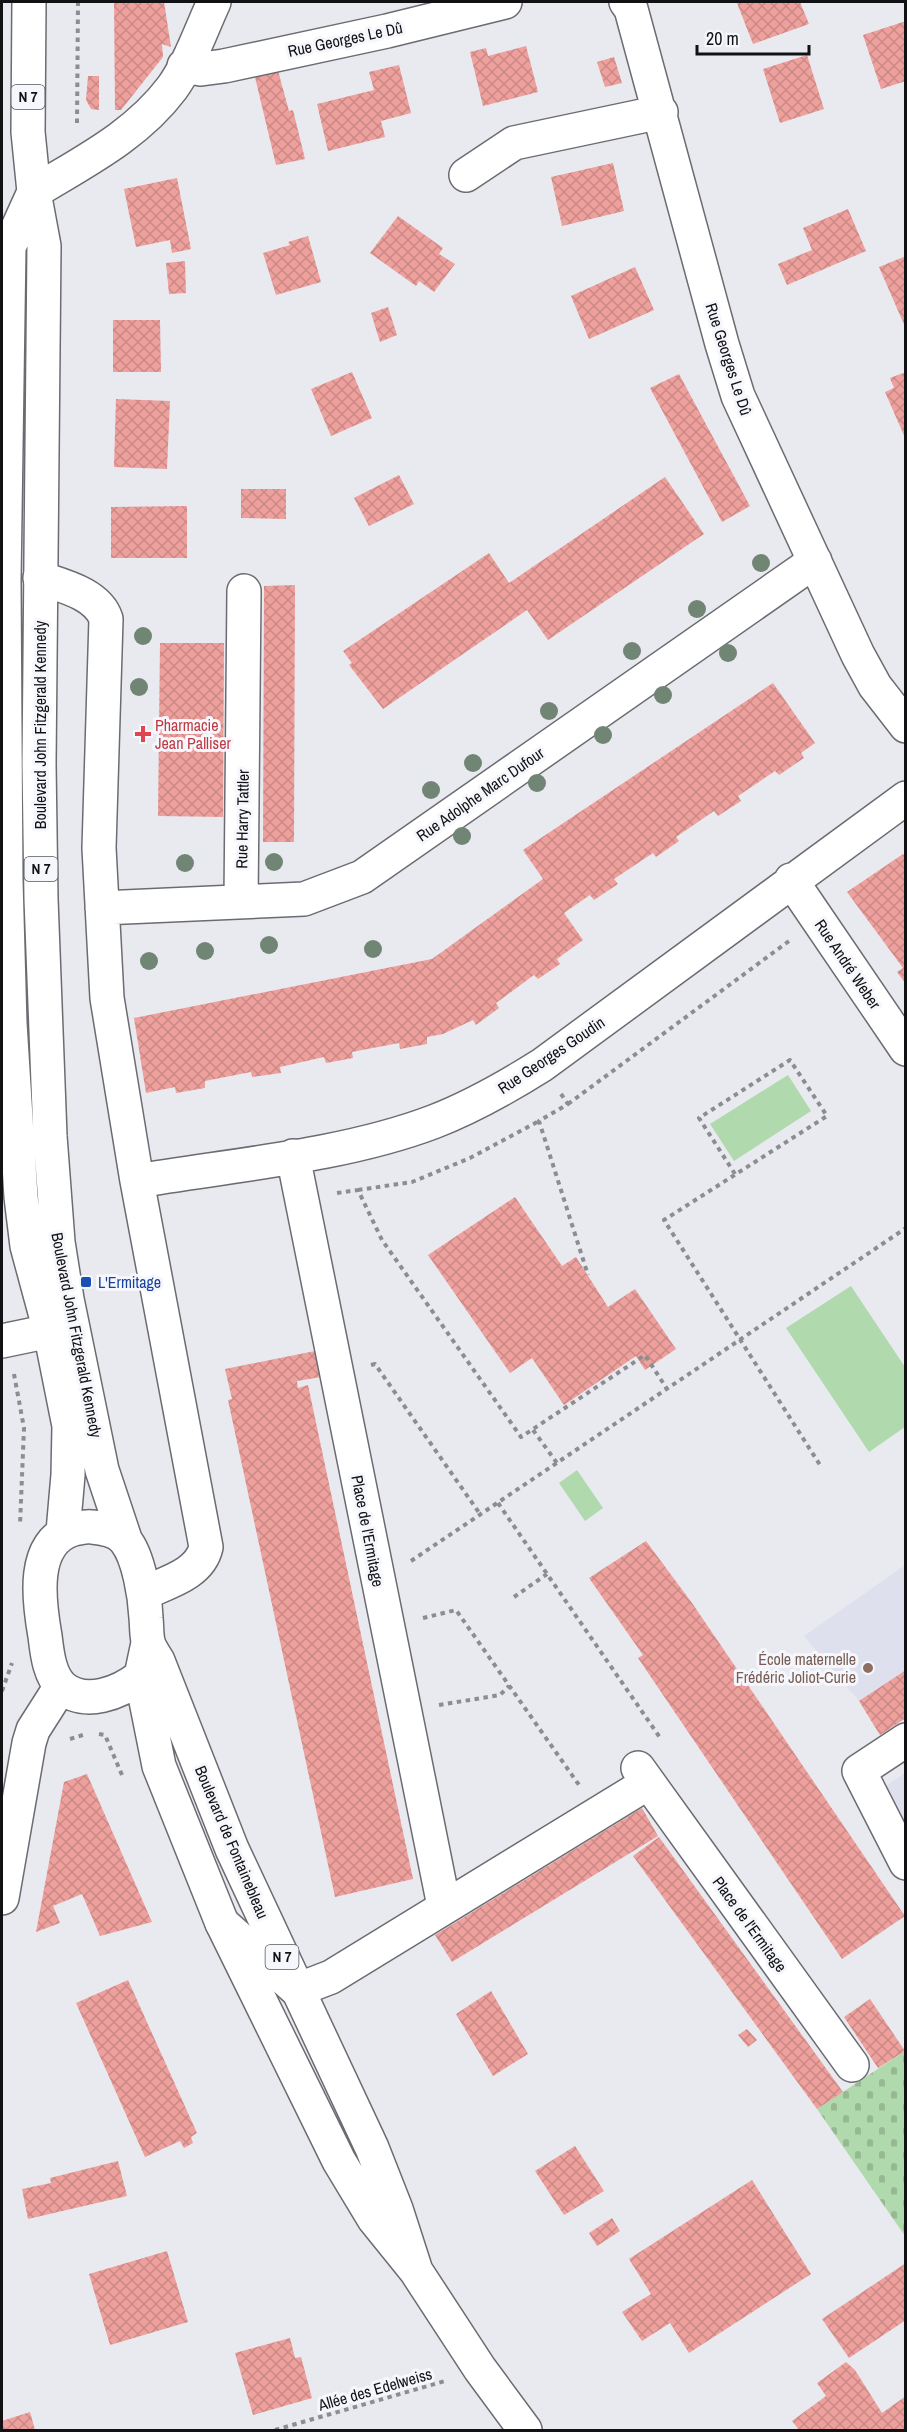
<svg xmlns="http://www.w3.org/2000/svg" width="907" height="2432" viewBox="0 0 907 2432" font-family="'Archivo Narrow',sans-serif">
  <defs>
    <pattern id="cemetery-stones" width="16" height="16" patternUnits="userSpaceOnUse" patternTransform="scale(1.5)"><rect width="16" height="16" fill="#b0d9ad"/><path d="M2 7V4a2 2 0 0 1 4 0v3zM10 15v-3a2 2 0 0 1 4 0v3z" fill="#96b994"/></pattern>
    <pattern id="building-cross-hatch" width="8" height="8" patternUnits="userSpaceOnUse" patternTransform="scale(1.5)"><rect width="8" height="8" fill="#eea09d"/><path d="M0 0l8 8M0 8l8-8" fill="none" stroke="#cb8986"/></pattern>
  </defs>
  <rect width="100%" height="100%" fill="#e9eaf0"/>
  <path fill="#dfe0ee" d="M905 1565V1718L880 1735 859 1701 804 1636Z
    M905 1773V1826L883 1788Z"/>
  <path fill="#b0d9ad" d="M788 1075 811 1111 734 1161 710 1124Z
    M851 1286 905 1367V1427L869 1452 786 1328Z
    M577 1470 603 1508 585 1521 559 1483Z"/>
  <path fill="url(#cemetery-stones)" d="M905 2051V2236L817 2109Z"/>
  <path fill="url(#building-cross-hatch)" d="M114 2H164L171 47 162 44 163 57 121 110H115Z
    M741 2H800L809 24 753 44 737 3Z
    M906 21V81L881 89 863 35Z
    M526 46 538 92 483 106 470 52 486 48 488 56Z
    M807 55 824 109 780 123 763 69Z
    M614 57 622 83 605 87 597 62Z
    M399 65 411 113 381 121 385 137 328 151 317 104 374 90 369 72Z
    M277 67 289 111 293 110 305 159 276 165 254 73Z
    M88 76H99V110L91 109 86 100Z
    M613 163 624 211 562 226 551 177Z
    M177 178 191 249 172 253 170 240 136 247 124 189Z
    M848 209 866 251 787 285 778 264 812 250 803 228Z
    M398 216 443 248 439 254 455 264 434 292 419 281 416 286 370 253Z
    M308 236 321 282 276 295 263 253 290 245 288 242Z
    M906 256V329L879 267Z
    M185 261 186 293 169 294 166 263Z
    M635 267 654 310 589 339 571 296Z
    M388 307 397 335 380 342 371 313Z
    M113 320H160L161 372H113Z
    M352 372 372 418 331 436 311 389Z
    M906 372V440L885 392 894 388 890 378Z
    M679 374 750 506 722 522 650 388Z
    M116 399 170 401 167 469 114 467Z
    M399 475 414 504 369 526 354 498Z
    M665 477 704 534 548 640 527 610 383 709 349 665 352 663 343 651 489 553 509 583Z
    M241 489H286V519L241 518Z
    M187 506V558H111V507Z
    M295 585 294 842H263L264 586Z
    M160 643H224L223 817 158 816Z
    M773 683 815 743 801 753 804 758 779 775 775 771 738 796 741 801 718 816 714 811 676 837 679 841 656 857 653 853 614 879 618 884 594 900 590 895 564 913 583 940 557 959 560 964 538 979 534 975 496 1003 499 1008 476 1025 473 1020 443 1034 427 1037V1044L400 1049 399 1043 352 1052 353 1058 326 1063 324 1057 280 1067 281 1073 252 1077 251 1072 205 1081V1088L176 1093 175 1087 146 1093 134 1018 432 959 543 879 523 850Z
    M903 854 906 858V984L897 972 903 968 847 892Z
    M515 1197 562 1266 576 1257 608 1307 635 1289 676 1349 645 1370 636 1356 564 1405 532 1358 510 1373 428 1255Z
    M315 1351 321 1377 297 1381 298 1388 308 1385 413 1879 335 1897 228 1400 232 1399 225 1369Z
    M646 1541 692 1603 905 1916 842 1959 638 1658 643 1655 589 1578Z
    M906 1670V1718L880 1735 859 1701Z
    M87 1774 152 1922 100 1936 82 1894 53 1906 60 1923 36 1932 64 1782Z
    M642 1808 658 1836 452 1962 435 1935Z
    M659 1837 843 2092 817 2109 633 1856Z
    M128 1980 197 2133 191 2137 193 2143 184 2148 180 2141 145 2157 76 2003Z
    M491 1991 528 2054 493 2076 456 2014Z
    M870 1999 905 2051 878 2068 844 2017Z
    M747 2029 757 2040 748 2047 738 2035Z
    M575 2146 604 2191 564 2215 535 2171Z
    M118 2161 127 2196 28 2219 22 2189 51 2183 50 2178Z
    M752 2180 811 2274 689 2353 670 2323 642 2341 622 2312 651 2294 629 2259Z
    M612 2218 620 2231 597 2246 589 2233Z
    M167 2251 188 2322 110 2345 89 2274Z
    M906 2263V2320L849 2358 822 2319Z
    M290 2338 295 2358 301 2357 312 2398 253 2415 235 2353Z
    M846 2362 855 2370 882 2413 906 2396V2430H799L792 2421 826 2396 817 2383Z
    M30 2412 35 2430H2V2421Z"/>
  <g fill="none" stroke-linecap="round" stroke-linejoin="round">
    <defs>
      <path id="minor" d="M626 2 631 9 722 344 738 396 858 655 875 686 906 726
        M184 66 201 69 224 66 387 31 505 2
        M466 175 514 143 661 112
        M34 192C83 162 136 136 172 88 190 63 201 30 214 2
        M40 578C63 586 98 594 106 619L99 848 107 998 137 1181 206 1547C200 1574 168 1582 144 1593
        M791 880 906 1049
        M241 902 244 591
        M102 908 304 899 362 877 815 561
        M293 1156 444 1906
        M137 1181C232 1165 343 1156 433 1122 472 1107 507 1087 542 1065L906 798
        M2 1341 50 1331
        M906 1740 859 1771 906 1863
        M638 1768 852 2065
        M222 1923 297 1990 331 1977 648 1783"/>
      <path id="major" d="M29 2 28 132 34 192 44 246 39 764 41 899 50 1136 58 1242 67 1299 102 1470 125 1539
        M34 192 9 247 4 581 6 880 10 1023 21 1197 27 1246 50 1331 69 1426 68 1475 63 1532
        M148 1643 141 1676C120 1693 85 1707 62 1687 49 1675 47 1652 45 1636 39 1602 30 1541 74 1529 80 1528 86 1526 92 1527 103 1528 118 1531 125 1540 139 1557 145 1597 146 1618 147 1626 146 1637 149 1645 151 1650 155 1656 158 1661L232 1849 372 2148 396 2209 416 2271
        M141 1676 159 1766 222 1923 339 2161 374 2219 416 2271 480 2369 525 2430
        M2 1898 29 1743 33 1730 61 1686"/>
    </defs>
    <use href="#minor" stroke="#6b6c71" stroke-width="36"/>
    <use href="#major" stroke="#6b6c71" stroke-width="36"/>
    <path stroke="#8c8d91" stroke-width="4" stroke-dasharray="4.5 4.5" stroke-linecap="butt" d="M77 123 78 2
      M561 1094 568 1104 539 1121 588 1275
      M568 1104 789 941
      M735 1174 699 1118 790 1060 827 1116 664 1220 820 1465
      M358 1190 412 1182 470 1158 539 1121
      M337 1193 358 1190 382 1240 521 1437 645 1355 667 1389
      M371 1365 375 1364 480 1514
      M14 1374 24 1428 20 1525
      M533 1430 557 1463
      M498 1503 661 1739
      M411 1561 906 1228
      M514 1597 547 1574
      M423 1618 456 1610 579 1785
      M2 1691 12 1663
      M439 1705 500 1695 509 1686
      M99 1734 105 1735 122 1775
      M70 1739 86 1734
      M275 2430 445 2381"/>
    <use href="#minor" stroke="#fff" stroke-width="33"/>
    <use href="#major" stroke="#fff" stroke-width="33"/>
  </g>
  <g fill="#718574">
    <circle cx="761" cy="563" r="9"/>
    <circle cx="697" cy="609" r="9"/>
    <circle cx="143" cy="636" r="9"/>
    <circle cx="632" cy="651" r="9"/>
    <circle cx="728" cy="653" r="9"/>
    <circle cx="139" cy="687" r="9"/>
    <circle cx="663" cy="695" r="9"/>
    <circle cx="549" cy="711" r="9"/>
    <circle cx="603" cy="735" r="9"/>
    <circle cx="473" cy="763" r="9"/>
    <circle cx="537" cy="783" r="9"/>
    <circle cx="431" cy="790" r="9"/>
    <circle cx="462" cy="836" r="9"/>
    <circle cx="274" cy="862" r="9"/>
    <circle cx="185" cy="863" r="9"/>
    <circle cx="269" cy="945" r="9"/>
    <circle cx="373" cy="949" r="9"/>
    <circle cx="205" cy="951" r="9"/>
    <circle cx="149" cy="961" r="9"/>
  </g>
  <path fill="#e0444e" stroke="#f6f7fd" stroke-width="2" d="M140 725h6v6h6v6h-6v6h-6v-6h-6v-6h6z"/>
  <rect fill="#1a4fb4" stroke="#f6f7fd" stroke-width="2" x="80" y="1276" width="12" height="12" rx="3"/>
  <circle fill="#8d6e63" stroke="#f6f7fd" stroke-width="2" cx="868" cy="1668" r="6"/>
  <g text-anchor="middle" stroke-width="6" stroke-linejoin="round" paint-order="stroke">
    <g fill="#f6f7fd" stroke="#56575a" stroke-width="1.5">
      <rect x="11.5" y="85" width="33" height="24" rx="4.5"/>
      <rect x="24.5" y="857" width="33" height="24" rx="4.5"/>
      <rect x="265.5" y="1945" width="33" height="24" rx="4.5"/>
    </g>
    <g font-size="15" font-weight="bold" fill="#121214">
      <text x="28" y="102">N 7</text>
      <text x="41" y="874">N 7</text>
      <text x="282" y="1962">N 7</text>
    </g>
    <g font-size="16" fill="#121214" stroke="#f6f7fd">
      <text transform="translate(345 39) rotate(-12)" y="6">Rue Georges Le Dû</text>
      <text transform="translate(729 359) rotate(72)" y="6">Rue Georges Le Dû</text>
      <text transform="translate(40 725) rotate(-90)" y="6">Boulevard John Fitzgerald Kennedy</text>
      <text transform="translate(480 794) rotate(-35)" y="6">Rue Adolphe Marc Dufour</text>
      <text transform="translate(242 819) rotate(-89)" y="6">Rue Harry Tattler</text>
      <text transform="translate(848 964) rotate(56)" y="6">Rue André Weber</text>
      <text transform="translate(551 1055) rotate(-34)" y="6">Rue Georges Goudin</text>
      <text transform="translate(77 1335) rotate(79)" y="6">Boulevard John Fitzgerald Kennedy</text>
      <text transform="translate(368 1531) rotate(79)" y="6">Place de l'Ermitage</text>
      <text transform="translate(232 1842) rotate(67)" y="6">Boulevard de Fontainebleau</text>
      <text transform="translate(750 1924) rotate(54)" y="6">Place de l'Ermitage</text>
      <text transform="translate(375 2389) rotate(-16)" y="6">Allée des Edelweiss</text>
    </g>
    <g font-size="16" fill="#be3a42" stroke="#f6f7fd" text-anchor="start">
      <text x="155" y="731">Pharmacie<tspan x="155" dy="18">Jean Palliser</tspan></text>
    </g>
    <g font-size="16" fill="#164399" stroke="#f6f7fd" text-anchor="start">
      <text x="98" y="1288">L'Ermitage</text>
    </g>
    <g font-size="16" fill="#785e54" stroke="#f6f7fd" text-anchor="end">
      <text x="856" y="1665">École maternelle<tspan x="856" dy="18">Frédéric Joliot-Curie</tspan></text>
    </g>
  </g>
  <rect width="907" height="2432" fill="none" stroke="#121214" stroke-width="6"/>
  <path d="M697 45v9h112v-9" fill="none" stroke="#121214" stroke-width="3"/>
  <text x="706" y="45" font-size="18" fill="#121214" stroke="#f6f7fd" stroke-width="4.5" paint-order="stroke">20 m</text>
</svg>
